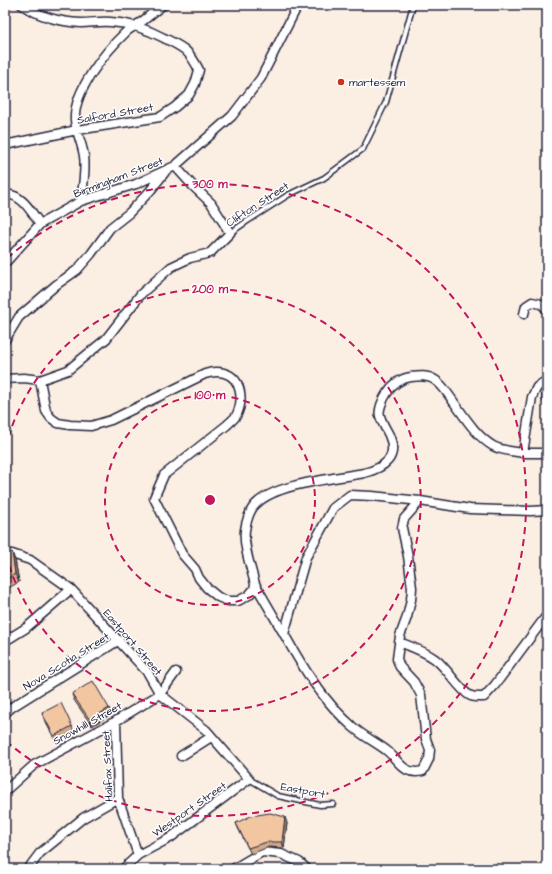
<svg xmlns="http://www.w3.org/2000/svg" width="552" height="874" viewBox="0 0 552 874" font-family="'Architects Daughter',sans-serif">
  <rect width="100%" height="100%" fill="#fbeee3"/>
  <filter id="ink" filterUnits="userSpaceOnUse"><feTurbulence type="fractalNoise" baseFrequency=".025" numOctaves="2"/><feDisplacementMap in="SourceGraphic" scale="8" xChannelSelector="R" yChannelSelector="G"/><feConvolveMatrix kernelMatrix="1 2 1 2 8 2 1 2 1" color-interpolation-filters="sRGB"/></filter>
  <g filter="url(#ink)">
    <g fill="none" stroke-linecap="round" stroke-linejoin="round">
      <defs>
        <path id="lane" d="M230 233 246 222 288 195 324 178 363 149 386 102 413 5
          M249 779 278 796 320 805 333 804"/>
        <path id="street" d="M5 145 77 130 160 117 175 107 189 95 195 84 199 70C189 50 184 48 164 38 147 29 131 23 111 22 101 21 91 23 81 23 61 22 39 16 22 5
          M5 195C21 192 32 213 40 224
          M81 201C83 187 86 170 84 156 82 143 76 132 75 120 73 91 106 51 126 32 131 27 138 25 144 20 150 15 156 10 163 5
          M5 263 40 224 81 201 136 184 175 166 232 116 261 78 298 5
          M524 314 526 306 532 302 541 304 547 309
          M5 340 19 317 56 285 77 270 91 254 110 228 129 213 150 191 165 172
          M5 379 24 378 40 380 68 370 106 339 141 294 171 267 190 258 210 253 230 233 211 203 193 186 175 166
          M40 380 46 411 51 418 58 423 70 425 91 426 111 420 205 374C211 372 217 371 224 373 242 378 244 401 236 416 234 419 230 422 227 425L164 475 154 498 182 554 195 569 199 578 207 588 218 597 228 601H238L249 595 254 589 255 584C251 568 243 546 245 530 246 522 250 509 256 504 277 483 334 479 364 473 384 468 399 458 389 435 386 429 382 423 380 416 378 410 383 399 387 393 392 385 401 378 411 377 419 376 428 375 435 380 443 385 447 393 453 401 464 416 476 436 493 446 502 451 513 451 523 453L532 397 537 387 547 380
          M547 394V398
          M523 453H547
          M420 501 404 519 402 528 408 556 412 588 411 600 407 617 400 636 397 659 400 667 414 682 421 695 426 739 430 750 429 759 423 771C403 776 399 760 386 750 375 742 363 736 353 727 323 701 303 668 284 634L306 557 333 508 350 495 372 496 420 501 470 509 531 511 547 510
          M5 555 12 554 30 560 71 589 148 673 160 694 206 730 249 779 170 838 138 855 123 869
          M255 584 284 634
          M5 641 26 628 71 589
          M399 642C412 647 424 651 435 659 447 668 459 689 469 695 474 698 479 697 484 697L495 685 547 615
          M5 713 12 707 119 640
          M116 721 118 798 138 855
          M181 756 211 737
          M5 791 34 765 116 721 160 694 176 672
          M28 869 40 853 83 818 118 798
          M233 869 262 852 281 854 299 862 307 869"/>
      </defs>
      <use href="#lane" stroke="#22223b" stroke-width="7"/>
      <use href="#street" stroke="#22223b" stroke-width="11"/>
      <use href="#lane" stroke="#fff" stroke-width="4"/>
      <use href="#street" stroke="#fff" stroke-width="8"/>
    </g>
    <path fill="#d1aa8b" stroke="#22223b" d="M5 554 15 560 19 582 5 590Z
      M72 694 111 714 92 726 74 700Z
      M42 713 72 726 74 732 56 742 44 719Z
      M236 823H287L284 848 269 847 251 854 238 828Z"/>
    <path fill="#aa8b71" stroke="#22223b" d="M12 552 15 560 19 582 15 574Z
      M109 708 111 714 92 726 90 720Z
      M285 817 287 823 284 848 282 842Z"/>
    <path fill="#f3c6a2" stroke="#22223b" d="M12 552 15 574 5 580V554Z
      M93 681 109 708 90 720 72 694Z
      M61 703 72 726 54 736 42 713Z
      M270 813 285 817 282 842H267L248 848 236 823 251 816Z
      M22 867 23 869H8Z
      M176 867 177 869H171Z"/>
  </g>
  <g fill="none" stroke="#c2185b" stroke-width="2" stroke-dasharray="7 5">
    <circle cx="210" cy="500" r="105"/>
    <path d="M5 449A211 211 0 1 1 5 551"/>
    <path d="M7 258A316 316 0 1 1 7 742"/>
  </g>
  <circle fill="#c8321e" stroke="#fff" stroke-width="1.5" cx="341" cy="82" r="4"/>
  <g text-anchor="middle" stroke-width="3" stroke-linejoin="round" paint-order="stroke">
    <g font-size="11" fill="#22223b" stroke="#fff" text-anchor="start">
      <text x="349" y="86">martessem</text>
    </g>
    <g font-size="11" fill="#22223b" stroke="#fff">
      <text transform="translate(115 113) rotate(-10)" y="4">Salford Street</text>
      <text transform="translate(118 177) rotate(-21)" y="4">Birmingham Street</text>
      <text transform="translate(257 204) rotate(-33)" y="4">Clifton Street</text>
      <text transform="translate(133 642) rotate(49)" y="4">Eastport Street</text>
      <text transform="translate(66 661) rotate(-32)" y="4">Nova Scotia Street</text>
      <text transform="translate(87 723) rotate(-29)" y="4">Snowhill Street</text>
      <text transform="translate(107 766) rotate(-93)" y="4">Halifax Street</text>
      <text transform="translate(303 790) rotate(11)" y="4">Eastport</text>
      <text transform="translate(189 809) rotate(-35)" y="4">Westport Street</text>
    </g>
  </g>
  <circle cx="210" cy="500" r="6" fill="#c2185b" stroke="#fff" stroke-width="2"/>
  <g font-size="12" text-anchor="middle" font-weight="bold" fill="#c2185b" stroke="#fff" stroke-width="3" stroke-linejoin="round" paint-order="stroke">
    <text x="210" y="188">300 m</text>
    <text x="210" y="293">200 m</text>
    <text x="210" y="399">100 m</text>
  </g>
  <rect width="552" height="874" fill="none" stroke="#fff" stroke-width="20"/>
  <rect x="10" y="10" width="532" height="854" fill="none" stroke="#22223b" stroke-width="1.5" filter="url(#ink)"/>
</svg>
